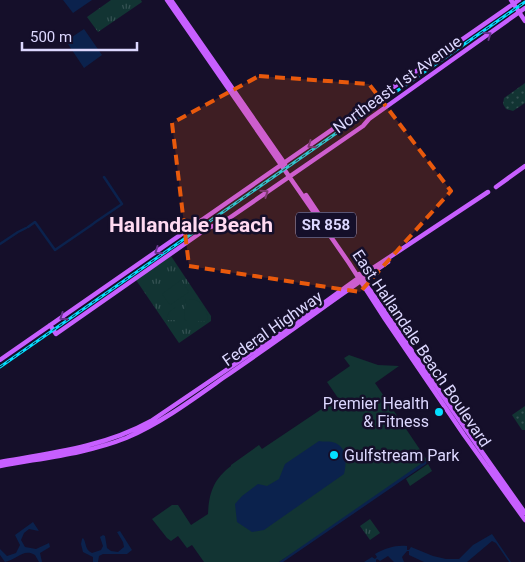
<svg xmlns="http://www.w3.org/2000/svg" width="525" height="562" viewBox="0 0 525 562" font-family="Roboto,sans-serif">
  <defs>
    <pattern id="grass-dots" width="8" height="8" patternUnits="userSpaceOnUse" patternTransform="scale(1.25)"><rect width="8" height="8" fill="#123433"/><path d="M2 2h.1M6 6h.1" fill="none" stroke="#345152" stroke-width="1.8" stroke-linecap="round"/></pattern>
    <pattern id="park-tufts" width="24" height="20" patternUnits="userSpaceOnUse" patternTransform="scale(1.25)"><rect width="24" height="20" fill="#123433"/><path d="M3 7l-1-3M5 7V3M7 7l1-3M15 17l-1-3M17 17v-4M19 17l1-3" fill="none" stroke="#345152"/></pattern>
  </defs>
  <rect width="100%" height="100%" fill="#150f2a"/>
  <path fill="url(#grass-dots)" d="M525 83V103L513 111 506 109 503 104 504 98Z
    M525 406V430H522L512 415Z"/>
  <path fill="url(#park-tufts)" d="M111 0H141L142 2 98 32 87 17Z
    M171 256 211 316V321L179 343 136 280Z
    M370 519 380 533 370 540 360 526Z"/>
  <path fill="#123433" d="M181 280 189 292 170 305 162 294Z
    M186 299C200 298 209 307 207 321H187L184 319Z
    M176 307H181V320H166L169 312Z
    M349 355 378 365 399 366 375 383 427 460 340 522 279 562H204L192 545 187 548 178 536 171 541 167 538 152 519 172 505H178L191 525 208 514C209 492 214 479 231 466V465L259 445 262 449 338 398 327 382 350 366 344 358Z
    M428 464 432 471 410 486 406 479Z"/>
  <path fill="#0b224d" d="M63 0H92L73 13Z
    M84 29 102 55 84 68 66 41Z
    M319 441C323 442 328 441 332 442 347 445 347 462 344 474L264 530 252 532 237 522 235 504 242 496 258 484 267 486 279 479 285 464Z
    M425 461 427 462 426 464 283 562H279Z
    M33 522 39 531 29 529 24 533 21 540 25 547 36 549 49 543 50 547 40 553 42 562H39L35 555C23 548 17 560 5 562L0 555V549L7 556 16 553 20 545 15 535Z
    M120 531 132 550 127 554H103L99 556 98 562H93V557L83 552 81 544 82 539 83 538C87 543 84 549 92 553L101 550 103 546 100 537 103 535 105 536 107 548 111 551 118 552 124 547 123 542 117 532Z
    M492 534 511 562H509L496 543 492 541 467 562H424L409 555V551H407L402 557 404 562H394L388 556 380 561 377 559 376 560V562H364L372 557 375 559 377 557 375 554C386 548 395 545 407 546V550H409L411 547 433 556 446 559H459L473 545Z"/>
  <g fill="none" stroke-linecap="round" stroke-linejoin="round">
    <path stroke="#0b224d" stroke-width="2.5" d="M94 223 122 204 104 177
      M28 227 35 222 55 250 93 224
      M0 244 18 232 26 228"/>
    <path stroke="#c75fff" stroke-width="4.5" d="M167 0 349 263 385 319 464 435 525 520
      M171 0 285 164
      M511 0 525 21
      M496 187 525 166
      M306 195 328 228
      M359 274 465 428 525 513
      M50 325 56 334 206 229 225 221 363 126 369 119 525 8
      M0 360 519 0
      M0 462C52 453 104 447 151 421L303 318 361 276 488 192
      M0 466C42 458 86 454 126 438 161 423 192 400 223 378 279 340 333 300 388 262"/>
    <defs>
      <path id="rail" d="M0 367 525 2"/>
    </defs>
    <use href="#rail" stroke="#04dfff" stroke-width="3"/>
    <use href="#rail" stroke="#150f2a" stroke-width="1" stroke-dasharray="4" stroke-linecap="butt"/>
  </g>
  <defs><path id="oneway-chevron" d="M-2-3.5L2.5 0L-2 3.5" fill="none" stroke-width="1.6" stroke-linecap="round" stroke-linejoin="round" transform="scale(1.25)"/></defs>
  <g stroke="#65338a">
    <use href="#oneway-chevron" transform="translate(488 35) rotate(-35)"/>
    <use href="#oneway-chevron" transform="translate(311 145) rotate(145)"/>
    <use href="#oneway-chevron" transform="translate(265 193) rotate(-35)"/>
    <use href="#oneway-chevron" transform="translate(158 251) rotate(145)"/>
    <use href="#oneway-chevron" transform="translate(63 317) rotate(146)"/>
  </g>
  <path fill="#e8590c" fill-opacity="0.2" stroke="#e8590c" stroke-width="4" stroke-dasharray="10 6" stroke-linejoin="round" d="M259 76 369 84 451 191 360 292 189 266 172 123Z"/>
  <g fill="#04dfff" stroke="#150f2a" stroke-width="2">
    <circle cx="439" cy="412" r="5"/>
    <circle cx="334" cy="455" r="5"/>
  </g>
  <g text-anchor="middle" stroke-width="5" stroke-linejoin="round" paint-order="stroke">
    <rect fill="#150f2a" stroke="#a19cbf" stroke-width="1" x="296" y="212.5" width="60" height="25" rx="4"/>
    <g font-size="15" font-weight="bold" fill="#ddd8ff">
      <text x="326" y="230">SR 858</text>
    </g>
    <g font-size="16" fill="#ddd8ff" stroke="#150f2a">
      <text transform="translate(397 84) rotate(-36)" y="6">Northeast 1st Avenue</text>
      <text transform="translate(272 328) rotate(-35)" y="6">Federal Highway</text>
      <text transform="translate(422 348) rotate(56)" y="6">East Hallandale Beach Boulevard</text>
    </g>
    <g font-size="16" fill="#ddd8ff" stroke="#150f2a" text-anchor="end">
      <text x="429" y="409">Premier Health<tspan x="429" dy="18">&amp; Fitness</tspan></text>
      <text x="344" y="461" text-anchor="start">Gulfstream Park</text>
    </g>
    <g font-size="21" font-weight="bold" fill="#ffdaf1" stroke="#150f2a">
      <text x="191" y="232">Hallandale Beach</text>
    </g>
  </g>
  <path d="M22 42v8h115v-8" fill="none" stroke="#ddd8ff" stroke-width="2.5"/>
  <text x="30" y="42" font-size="15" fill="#ddd8ff" stroke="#150f2a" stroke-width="4" paint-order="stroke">500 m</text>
</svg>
